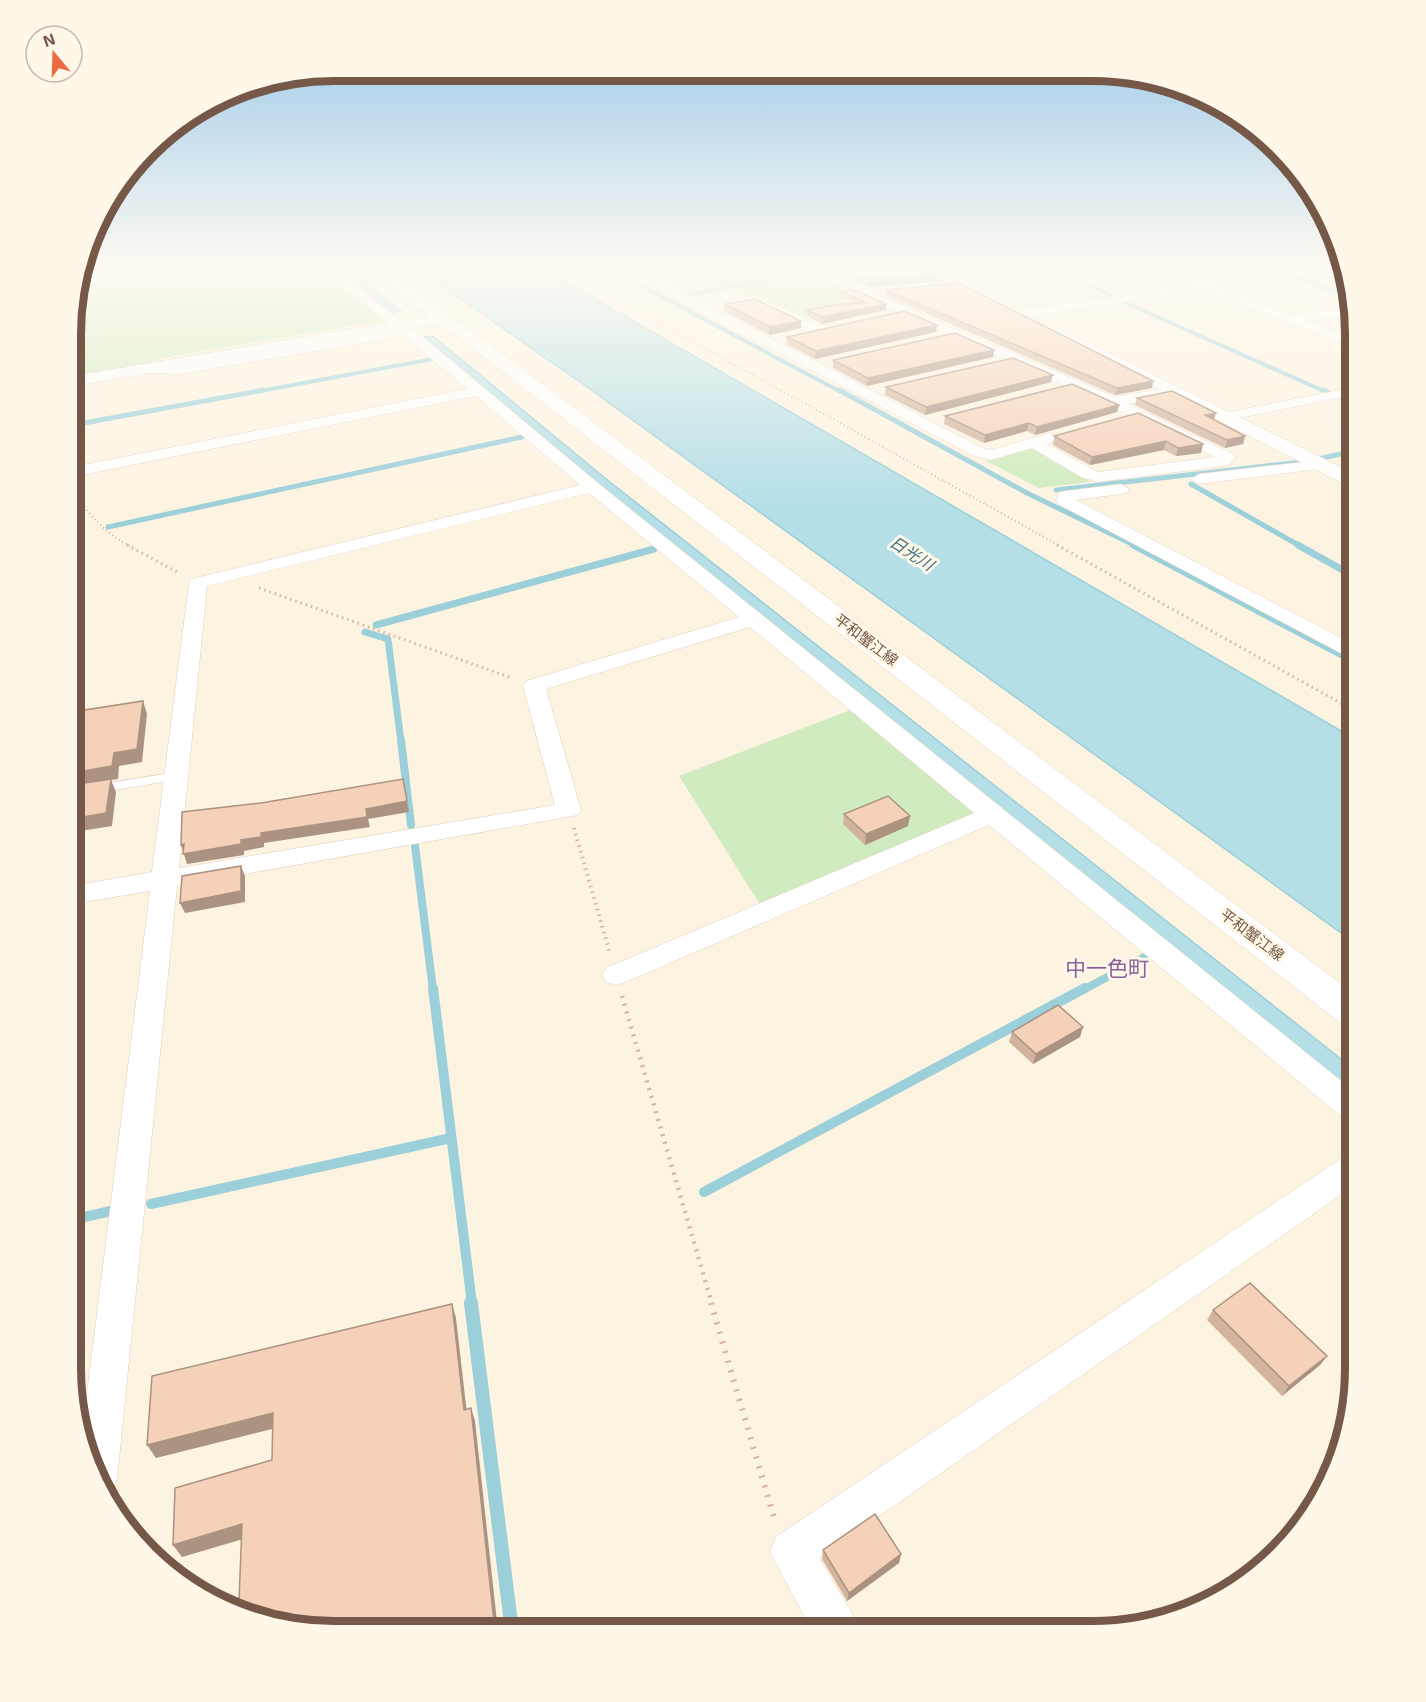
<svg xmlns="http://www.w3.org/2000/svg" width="1426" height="1702" viewBox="0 0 1426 1702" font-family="'Exo 2','Noto Sans JP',sans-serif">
  <rect width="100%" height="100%" fill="#fdf3e1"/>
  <path fill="#d0ebbf" d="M83 269H321L383 321 162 358 140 366 73 376V299Z
    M767 269H797L805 272 706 290 691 283Z
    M810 275 874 302 799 317 759 298 734 289Z
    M1027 449H1035L1090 482 1039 488 986 461Z
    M853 709 974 809 971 817 761 906 679 776Z"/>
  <path fill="#b5dfe7" stroke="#9bcfda" stroke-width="1.5" d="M337 269H348L401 311 390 313Z
    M412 269H544L1355 739V943L580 382 456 296Z
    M433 336 605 478 1355 1070V1096L607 493 422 337Z"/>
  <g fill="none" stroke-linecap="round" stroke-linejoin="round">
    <path stroke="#9bcfda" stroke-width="4" d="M610 269 841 392
      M1053 269 1114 297
      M1271 269 1280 272
      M821 271 851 269
      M1292 276 1351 297
      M689 295 807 273
      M1124 302 1326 392
      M255 392 433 359"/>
    <path stroke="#9bcfda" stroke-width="5" d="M839 390 1027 493 1136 546
      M1323 390 1327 392
      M1341 397 1355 404
      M73 425 264 390
      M1322 458 1355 451
      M1191 484 1300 546
      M1056 490 1301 462
      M108 527 522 437"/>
    <path stroke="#9bcfda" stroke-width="7" d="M1133 545 1355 662
      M1298 545 1355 577
      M376 625 654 549
      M365 632 388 639 401 742"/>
    <path stroke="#9bcfda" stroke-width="8" d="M401 740 411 825
      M415 846 433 990
      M1083 990 1150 954"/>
    <path stroke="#9bcfda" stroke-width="10" d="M433 988 472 1304
      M704 1192 1085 988
      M151 1204 451 1138
      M71 1220 111 1211"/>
    <path stroke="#9bcfda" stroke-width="14" d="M471 1303 512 1631"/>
    <defs>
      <path id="service" d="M177 772 183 776 181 779 72 797V789Z"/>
      <path id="minor" d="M323 269H336L398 319 400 322 398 325H390Z
        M623 269H637L662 282 735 269H759L753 272 672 287 984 449 991 450 1050 433 1058 438 1055 441 1047 444 1098 472 1215 457 1108 405 800 269H815L1115 397 1172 387 1177 388 1179 391 1177 394 1128 404 1233 454 1235 457 1230 464 1224 466 1098 482 1081 477 1032 448 991 460 974 456 655 288Z
        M1157 269H1173L1207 282 1297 269H1325L1319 272 1220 287 1294 316 1299 313 1352 310 1353 318 1306 320 1355 340V348L1205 290 1020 318 1014 314 1020 310 1192 285Z
        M756 296 824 327 826 330 824 333H816L755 304 722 310 716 306 722 302Z
        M403 326 417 332 598 483 1355 1092V1123L1344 1119 989 825 626 982 616 985 606 982 602 975 606 968 974 813 750 627 546 689 581 810 578 815 177 886 117 1479 111 1493 104 1496 81 1441 150 891 72 904V886L152 872 189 583 191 579 580 485 476 396 72 477V467L467 389 404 336 179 374 151 373 144 369 151 365 179 366 397 330ZM589 493 739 617 526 681 523 686 555 805 179 868 207 586Z
        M1355 387V395L1224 421 1217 417 1224 413Z
        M1321 460 1327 462 1329 465 1327 468 1199 484 1191 479 1199 474Z
        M1121 484 1129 489 1127 493 1076 500 1355 645V659L1348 657 1058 504 1056 500 1059 492 1065 491Z
        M1355 1153V1185L819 1558 853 1615 859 1631H812L770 1552 776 1537 1343 1157Z"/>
      <path id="tertiary" d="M923 269H941L1003 302 1001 305H991Z
        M441 314 446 316 449 319 446 322 73 386V376Z
        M1054 326 1355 474V488L1348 486 1048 334 1046 331Z"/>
      <path id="secondary" d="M367 269H383L496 349 1355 994V1028L1342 1024 484 357Z"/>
    </defs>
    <use href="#service" stroke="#e2cfbd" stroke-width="1"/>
    <use href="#minor" stroke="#e2cfbd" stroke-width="1"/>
    <use href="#tertiary" stroke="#e2cfbd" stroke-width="1"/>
    <use href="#secondary" stroke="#e9d2bc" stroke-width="1"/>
    <path stroke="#d8b49b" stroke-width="1.5" stroke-dasharray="1 2" stroke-linecap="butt" d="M564 269 783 392
      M1331 282 1348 279
      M1280 292 1299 299"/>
    <path stroke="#d8b49b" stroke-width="2" stroke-dasharray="1 3" stroke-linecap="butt" d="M781 390 1060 546
      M72 491C91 516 102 531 130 546"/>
    <path stroke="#d8b49b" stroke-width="3" stroke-dasharray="1.5 4" stroke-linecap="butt" d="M127 545 179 573
      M1057 545 1355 711
      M259 588 512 678"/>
    <path stroke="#d8b49b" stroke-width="4" stroke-dasharray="1.5 4.5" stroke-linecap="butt" d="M574 828 610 954"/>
    <path stroke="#d8b49b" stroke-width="4.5" stroke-dasharray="2 6" stroke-linecap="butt" d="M622 996 712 1304"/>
    <path stroke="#d8b49b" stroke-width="6" stroke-dasharray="2 8" stroke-linecap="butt" d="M711 1303 775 1521"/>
    <use href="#service" fill="#fff" fill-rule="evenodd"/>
    <use href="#minor" fill="#fff" fill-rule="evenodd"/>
    <use href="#tertiary" fill="#fff" fill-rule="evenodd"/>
    <use href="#secondary" fill="#fff" fill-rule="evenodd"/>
  </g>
  <path fill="#d2b49e" d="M845 271 942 281 868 287 845 278Z
    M886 290 1153 381 1152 388 1115 395 886 296Z
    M841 291 886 310 822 324 807 316V310L855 303 840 297Z
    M724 304 801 321V328L769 335 724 311Z
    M936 332 815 359 787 344V337Z
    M993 357 867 386 833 368V360Z
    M1051 382 925 415 885 395 886 387Z
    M1137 398 1214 420 1245 436 1243 444 1225 448 1135 405Z
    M1119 405 1117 412 1035 435 1027 431 984 443 944 424 945 416Z
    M1138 413 1203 444 1201 453 1176 456 1164 450 1090 465 1053 445 1054 436Z
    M844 814 908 826 865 845 843 824Z
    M1012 1032 1080 1037 1033 1064 1009 1042Z
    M1213 1310 1327 1356 1320 1365 1282 1396 1207 1320Z
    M823 1550 901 1554 899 1563 847 1601 822 1559Z"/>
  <path fill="#ab9281" d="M943 274 942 281 868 287 869 280Z
    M886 304V310L822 324 823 317Z
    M801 321V328L769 335 770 327Z
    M937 325 936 332 815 359 816 351Z
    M994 350 993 357 867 386 868 378Z
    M1053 375 1051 382 925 415 926 407Z
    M1153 381 1152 388 1115 395 1117 388Z
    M1119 405 1117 412 1035 435 1037 427Z
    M1216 413 1214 420 1205 415Z
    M1029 423 1027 431 984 443 985 435Z
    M1245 436 1243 444 1225 448 1227 440Z
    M1166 441 1164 450 1090 465 1092 457Z
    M1203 444 1201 453 1176 456 1178 448Z
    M143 701 147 714 142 762 119 766 118 779 111 780 116 792 112 826 74 832 72 847V773L114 753Z
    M407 801 409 812 368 819 370 827 264 843V847L244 851V855L187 864 181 845 241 840 261 833 366 809Z
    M910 816 908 826 865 845 866 834Z
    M241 866 245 876V902L185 913 180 903Z
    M1083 1027 1080 1037 1033 1064 1036 1054Z
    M452 1304 456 1318 468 1423 464 1410Z
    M1327 1356 1320 1365 1282 1396 1289 1386Z
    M471 1408 475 1421 498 1631H495Z
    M273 1413 280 1427 156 1458 147 1445Z
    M242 1524 250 1537 182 1557 173 1545Z
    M901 1554 899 1563 847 1601 849 1593Z"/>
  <path fill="#f4d1b8" stroke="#ab9281" stroke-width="1.5" d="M864 269H933L943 274 869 280 845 271Z
    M959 283 1153 381 1117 388 886 290Z
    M852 289 886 304 823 317 807 310 841 304 867 303 841 291Z
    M755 299 801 321 770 327 724 304Z
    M904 311 937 325 816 351 787 337Z
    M955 333 994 350 868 378 833 360Z
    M1013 358 1053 375 926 407 886 387Z
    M1072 384 1119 405 1037 427 1029 423 985 435 945 416Z
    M1172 391 1216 413 1205 415 1245 436 1227 440 1137 398Z
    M1138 413 1203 444 1178 448 1166 441 1092 457 1054 436Z
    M143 701 137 749 114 753 112 766 72 773V712Z
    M111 779 106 813 72 819V785Z
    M403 779 407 801 366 809 367 817 261 833V837L241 840V844L183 854 184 844 181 845 182 812 261 803Z
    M888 796 910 816 866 834 844 814Z
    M241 866V891L180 903 182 876Z
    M1058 1005 1083 1027 1036 1054 1012 1032Z
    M1250 1283 1327 1356 1289 1386 1213 1310Z
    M452 1304 464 1410 471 1408 495 1631H316L249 1618 229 1608V1603L239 1601 242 1524 173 1545 175 1488 272 1460 273 1413 147 1445 152 1376Z
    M875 1514 901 1554 849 1593 823 1550Z"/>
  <linearGradient id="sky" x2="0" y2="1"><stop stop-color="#93c5e8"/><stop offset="0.53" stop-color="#fefaf2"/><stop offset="1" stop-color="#fefaf2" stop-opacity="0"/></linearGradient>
  <rect width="1426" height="507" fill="url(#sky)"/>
  <g text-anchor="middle" stroke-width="6" stroke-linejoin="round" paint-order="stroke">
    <g font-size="15" fill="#755847" stroke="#fff7e8">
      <text transform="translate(866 640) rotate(37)" y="5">平和蟹江線</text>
      <text transform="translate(1252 935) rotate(37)" y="5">平和蟹江線</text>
    </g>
    <g font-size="16" font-style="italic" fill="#3d7683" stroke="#fff7e8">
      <text transform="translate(912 553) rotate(33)" y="6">日光川</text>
    </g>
    <g font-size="21" fill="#886299" stroke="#fff7e8">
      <text x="1107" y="976">中一色町</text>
    </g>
  </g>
  <path d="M0 0H1426V1702H0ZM334 81H1092A253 253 0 0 1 1345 334V1368A253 253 0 0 1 1092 1621H334A253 253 0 0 1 81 1368V334A253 253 0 0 1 334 81Z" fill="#fff7e8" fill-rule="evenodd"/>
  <path fill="none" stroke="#755847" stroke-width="8" d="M334 81H1092A253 253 0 0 1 1345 334V1368A253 253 0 0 1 1092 1621H334A253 253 0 0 1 81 1368V334A253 253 0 0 1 334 81Z"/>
  <g transform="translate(54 54) rotate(341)"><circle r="28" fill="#fff7e8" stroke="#c8b7a8" stroke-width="1.5"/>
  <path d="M0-4.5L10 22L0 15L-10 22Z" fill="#ed6a40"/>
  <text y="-9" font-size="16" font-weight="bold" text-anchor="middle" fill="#755847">N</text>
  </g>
</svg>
